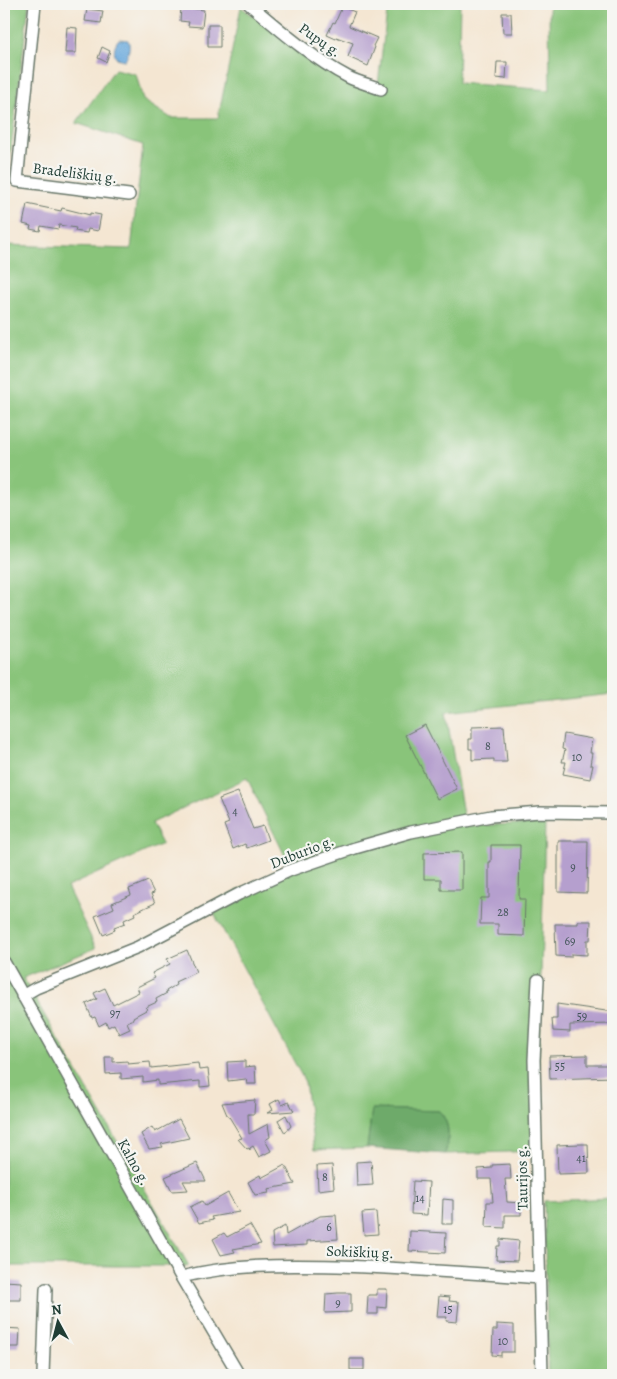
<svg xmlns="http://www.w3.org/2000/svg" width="617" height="1379" viewBox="0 0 617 1379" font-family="Alegreya,serif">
  <rect width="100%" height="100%" fill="#f6f6f2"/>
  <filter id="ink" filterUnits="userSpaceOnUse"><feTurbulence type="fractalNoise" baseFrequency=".02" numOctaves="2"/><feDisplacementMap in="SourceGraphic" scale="10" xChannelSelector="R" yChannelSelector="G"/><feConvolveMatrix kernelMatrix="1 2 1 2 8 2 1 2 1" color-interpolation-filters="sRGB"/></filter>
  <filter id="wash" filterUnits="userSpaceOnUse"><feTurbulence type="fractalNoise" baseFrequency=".0096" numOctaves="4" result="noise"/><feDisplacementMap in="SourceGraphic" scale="20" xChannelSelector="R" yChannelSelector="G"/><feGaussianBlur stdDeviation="1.12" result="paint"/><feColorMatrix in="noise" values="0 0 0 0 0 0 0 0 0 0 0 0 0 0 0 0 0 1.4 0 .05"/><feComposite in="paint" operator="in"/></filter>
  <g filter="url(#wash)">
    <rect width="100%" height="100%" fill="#f4e6d2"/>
    <path fill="#89c47a" stroke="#548057" d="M4 4H29L4 204Z
      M388 4H460L458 83 550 90 549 4H613V694L446 712 465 826 545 823 538 1088 540 1151 445 1154C449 1140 451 1123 439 1111L372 1109 367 1148 314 1150 305 1082 209 904 290 866 247 778 151 823 162 844 67 887 96 948 23 978 189 1266H4V245L131 249 143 145 76 123 115 69 136 74 143 100 171 118H218L241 7 338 76 377 92Z
      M613 1198V1375H548L544 1201Z"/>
    <path fill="#6eaa6a" stroke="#46744f" d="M372 1109 439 1111C451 1123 449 1140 445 1154L367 1148Z"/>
    <path fill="#69a8dc" stroke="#447288" d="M119 39 128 40C131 47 128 53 126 59L124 60 116 58C113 52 114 44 119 39Z"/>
    <g id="blocks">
      <path fill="#b59fce" d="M181 7 204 10 202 27 188 26 189 22 180 21Z
        M342 7 355 12 349 26 377 38 373 46 375 47 368 66 348 57 353 43 336 37V39L327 35 333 22 335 23Z
        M87 9 103 11 101 23 85 21Z
        M502 13H511L512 33H503Z
        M208 25H220V47H208Z
        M67 27 77 28 76 53H65Z
        M102 47 110 51 106 62 98 58Z
        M497 62H507L506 79 496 78Z
        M27 204 61 211 62 208 90 215V213L101 215 98 231 88 229 87 233 75 231 76 228 59 225 58 229 41 226 40 231 30 229 31 226 23 224Z
        M425 725 457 789 437 799 405 735Z
        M504 726 507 762H494V759L472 760V749H469V739H472V727Z
        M564 734 592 739 590 753H592L590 765H593L590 779 563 774 566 762H562L565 750 562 749Z
        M238 792 253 829 263 826 268 840 247 848 245 844 233 849 224 825 229 823 219 799Z
        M558 841H588L587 893 558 892Z
        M491 845H520L519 899H525L524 936 498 935V924H480L481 898H489V862H491Z
        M462 852V890H441V879H424V853Z
        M148 881 154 893 151 894 155 903 134 913 135 915 124 920 125 923 114 927 115 930 103 935 95 916 114 908 112 903 131 895 129 889Z
        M578 921H591L590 940H587V955L571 954V957L556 956 555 924H578Z
        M187 950 196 972 175 982 176 985 166 991 167 993 156 999 157 1002 146 1007 148 1009 133 1017 134 1019 127 1022 130 1029 119 1034 114 1024 108 1027 106 1022 99 1026 95 1017 92 1018 86 1004 97 999 94 993 105 988 113 1005 139 992 137 987 155 978 152 973 170 964 167 959Z
        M557 1004 613 1012V1024L570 1025V1032L553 1031 552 1019H557Z
        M587 1055V1065H613V1077L550 1079 549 1056Z
        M105 1057H113V1062L128 1061V1064L150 1062 151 1068 198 1063 199 1070 208 1069 210 1086 200 1087V1081L158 1085V1080L143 1082V1077L121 1079V1073L106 1074Z
        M245 1061V1067L255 1066 256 1084H247L246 1079 228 1081 227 1062Z
        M279 1099 282 1105 289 1102 294 1111 267 1113 273 1110 270 1104Z
        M255 1100 254 1114H248L249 1134 268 1124 270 1137 265 1140 271 1151 259 1157 253 1146 250 1148V1150L249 1148 247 1149 238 1139 242 1138 228 1115H227L222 1103Z
        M286 1115 291 1126 285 1133 278 1120Z
        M179 1119 189 1138 161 1144 163 1147 149 1149 141 1134 152 1127 155 1132Z
        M580 1144H588L589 1173 558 1174 557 1145Z
        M371 1161 373 1185 357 1186 356 1162Z
        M197 1163 206 1181H183L188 1190 172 1191 165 1177Z
        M510 1164 511 1179H505L507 1202 521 1203V1215H505V1228L486 1227 487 1202H493L491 1179H478V1169L492 1168V1165Z
        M285 1165 295 1184 268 1189 269 1193 255 1195 248 1182 260 1175 261 1178Z
        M332 1165 334 1188 318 1190 317 1166Z
        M413 1181 429 1182 427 1215 411 1214Z
        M228 1193 239 1212 211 1217 213 1220 199 1223 190 1207 202 1201 205 1206Z
        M443 1199 453 1200V1224H442Z
        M376 1212 378 1234 364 1235 362 1213Z
        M336 1215 338 1239 307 1241V1245L273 1247 272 1233 285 1226 286 1235 320 1216Z
        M250 1225 261 1244 233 1249 235 1252 221 1255 213 1239 224 1233 227 1237Z
        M410 1231 446 1233 445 1253 409 1251Z
        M500 1239 519 1241 517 1261 496 1260 497 1246H500Z
        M4 1281 21 1282V1300H4Z
        M377 1289H387L386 1308 378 1307V1314H367L368 1295H377Z
        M338 1293H351V1312L325 1313 326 1294Z
        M439 1296 450 1297 449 1301 459 1302 457 1322 446 1321 447 1317H437Z
        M497 1324 514 1325V1352H501V1356L492 1355 493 1330H497Z
        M4 1328 20 1329 19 1347H4Z
        M350 1359H364V1370H350Z"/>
    </g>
  </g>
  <g filter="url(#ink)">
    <use href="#blocks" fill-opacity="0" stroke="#6a786b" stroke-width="1"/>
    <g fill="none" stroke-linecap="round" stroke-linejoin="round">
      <defs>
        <path id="minor" d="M35 4 17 181 129 195
          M249 4C280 30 312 58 348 77 358 82 370 85 381 89
          M4 962 181 1277 239 1375
          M538 980 534 1060 542 1375
          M22 996 36 988 138 947 239 894 291 870 355 848 411 832 491 816 540 812 613 813
          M181 1277C233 1264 284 1265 337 1266 404 1268 472 1273 539 1278
          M43 1375 46 1289"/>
      </defs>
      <use href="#minor" stroke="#6a786b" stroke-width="14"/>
      <use href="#minor" stroke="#fff" stroke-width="11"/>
    </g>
  </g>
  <g text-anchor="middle" stroke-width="4.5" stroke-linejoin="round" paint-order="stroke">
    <g font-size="12" fill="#44565a">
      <text x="488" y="750">8</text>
      <text x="577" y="761">10</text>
      <text x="235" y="815">4</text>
      <text x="573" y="871">9</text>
      <text x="503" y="916">28</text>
      <text x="570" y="945">69</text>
      <text x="115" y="1017">97</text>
      <text x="582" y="1020">59</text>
      <text x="560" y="1070">55</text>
      <text x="581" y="1162">41</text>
      <text x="325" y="1181">8</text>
      <text x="420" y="1202">14</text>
      <text x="329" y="1231">6</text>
      <text x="338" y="1307">9</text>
      <text x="448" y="1313">15</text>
      <text x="503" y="1345">10</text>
    </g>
    <g font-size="15" fill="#1f3d34" stroke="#f6f6f2">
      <text transform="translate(320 40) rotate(35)" y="5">Pupų g.</text>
      <text transform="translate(75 173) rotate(7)" y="5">Bradeliškių g.</text>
      <text transform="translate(302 852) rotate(-21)" y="5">Duburio g.</text>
      <text transform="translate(134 1162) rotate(61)" y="5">Kalno g.</text>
      <text transform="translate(522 1178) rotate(-91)" y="5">Taurijos g.</text>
      <text transform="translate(360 1252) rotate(2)" y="5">Sokiškių g.</text>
    </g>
  </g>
  <rect width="617" height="1379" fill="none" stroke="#f6f6f2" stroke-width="20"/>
  <g transform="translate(58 1322) rotate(353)" stroke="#f6f6f2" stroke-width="4" paint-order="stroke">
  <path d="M0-4L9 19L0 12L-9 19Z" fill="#1f3d34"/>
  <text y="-8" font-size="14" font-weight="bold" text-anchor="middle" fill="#1f3d34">N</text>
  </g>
</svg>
